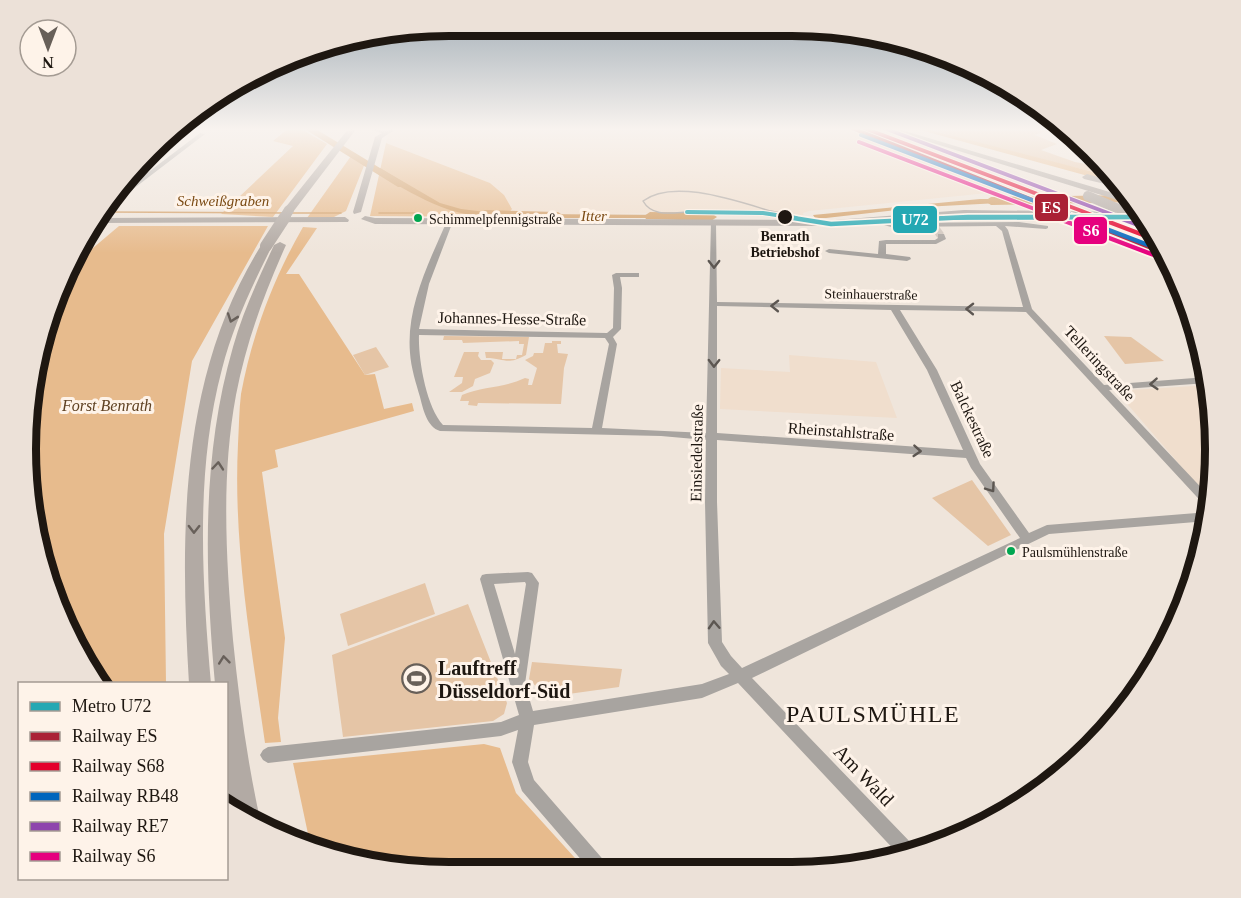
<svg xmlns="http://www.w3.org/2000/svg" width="1241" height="898" viewBox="0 0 1241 898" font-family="Georgia,serif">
  <rect width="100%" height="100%" fill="#efe5db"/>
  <path fill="#f0decd" d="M402 128H843L1008 191 809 211 803 213 804 216 678 213 510 215 512 208 490 183 386 143 389 133Z
    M789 355 876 362 897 418 720 409 721 368 790 372Z
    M1209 385 1215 421 1212 502 1116 391Z"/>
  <path fill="#e5c5a6" d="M925 128H1040L1049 130 1035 135 1057 144 1041 150 1075 162 1102 167 1112 176 1025 156Z
    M444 336 529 337 526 355C506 366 505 358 486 358L485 352H503L502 359H516L517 355H522L524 344H519V341L463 343 462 340H443Z
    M1104 336 1131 337 1164 361 1125 364Z
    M552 341H561V344H557L558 353 568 354 564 368 561 404 478 403 477 406 468 405 469 401H460L462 395C483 386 504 388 525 378L529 379 528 385H532L537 368 525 360 533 356 534 353H543L545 343H552Z
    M376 347 389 367 365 375 353 355Z
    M464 352H479L478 356 481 360H491L494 363 490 373 475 379 473 386 462 392H449L462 383 463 377H454Z
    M972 480 1011 535 988 546 932 498Z
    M425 583 435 614 348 646 340 614Z
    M468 604 507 703 504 714 493 721 343 737 332 655Z
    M532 662 622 669 619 687 554 696 543 694 529 679Z"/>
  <path fill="#e7bb8d" d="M289 128H299L327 144 273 217 221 214 293 146 273 141Z
    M913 128H923L1113 177 1121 185Z
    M386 143 490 183 504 195 512 209 506 217 370 216Z
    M351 156 365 163 346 211 332 218H307Z
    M119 226H268L192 361 164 534 166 683H100L58 611 29 504V393L67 270Z
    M303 227 317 228 286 274H299L365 375 375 374 384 409 412 403 414 411 275 450 278 467 262 472 285 638 278 718 281 742 265 743C251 645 233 544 238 444 239 427 239 410 241 394 252 335 273 279 303 227Z
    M484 744 500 748 516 793 584 868 580 871C490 871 397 880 311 848L293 763Z"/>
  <path fill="#d29e65" d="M380 168 440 203 461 209 510 215V218C451 218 427 202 378 174Z
    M980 199H1014L1020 202 923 207 826 218H815L813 215Z
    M533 214 677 215 678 218H532Z"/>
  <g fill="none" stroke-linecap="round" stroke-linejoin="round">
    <path stroke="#d29e65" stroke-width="1.5" d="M105 212 284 213
      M290 213H341
      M379 213H420"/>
    <path fill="#d29e65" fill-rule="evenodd" d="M303 128H314L408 185 406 187H398Z
      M1131 195 1135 202 991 205 985 201 991 197Z
      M485 210 558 212 564 216 558 220 481 217 479 214Z
      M650 212 711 213 717 217 711 221 646 219 644 216Z"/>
    <path stroke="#d0c6bd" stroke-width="8" stroke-dasharray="8 4" stroke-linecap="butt" d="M936 229 941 236"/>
    <path fill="#a8a4a0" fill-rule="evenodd" d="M367 128H374L387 132 384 134Z
      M200 133 205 134 107 209 104 210 109 202Z
      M450 219 453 221 429 284 419 329 607 333 613 328 614 288 612 275 616 273H639V277H620L622 288 621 329 613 337 617 344 602 428 706 433 711 222 716 223 717 302 1023 307 1002 231 996 226 891 227 870 221 873 219 891 223 1019 222 1048 226V228L1046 229 1005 226 1008 230 1032 309 1104 385 1207 377 1208 383 1109 390 1212 499 1211 510 1208 509 1026 312 900 310 937 370 980 464 1029 533 1047 525 1209 512 1208 521 1049 534 752 678 914 846 916 850 899 855 738 683 702 698 534 725 528 762 534 780 607 864 609 870H590L522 791 512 762 518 730 501 736 268 763 263 760 260 755 263 750 268 747 501 722 519 715 480 579 482 575 486 574 528 572 532 573 539 583 525 684 533 711 702 684 729 674 721 666 708 643 705 502 706 440 661 436 440 431C427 427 423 409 420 397 416 383 411 368 410 353 406 307 429 262 447 221ZM717 306 891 310 927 370 963 450 717 433ZM419 335 605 338 609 344 592 428 443 425C426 407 418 358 419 335ZM717 440 966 458 971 468 1020 538 742 668 731 656 722 642 717 502ZM525 582 526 584 515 654 494 584Z
      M938 234H944L946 239 936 244H886V254L910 257 911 259 907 261 829 253 825 251 829 249 878 254 879 241 886 240H935L938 238Z
      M992 810 998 812 999 814 954 840 935 845 934 843 936 837Z"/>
    <path fill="#aca5a0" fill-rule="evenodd" d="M391 128H398L382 138 361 212 354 214 353 212 375 137Z
      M964 210 1136 212 1140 215 1136 218 964 216 835 226 375 224 361 219 365 216 375 218 835 220Z
      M345 217 349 220 348 222 95 223 98 218Z"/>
    <path fill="#b2aaa4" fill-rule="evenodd" d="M349 128H357L293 212H285V208Z
      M884 128H895L1133 199 1137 206Z
      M1087 174 1119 183 1126 189 1084 179 1082 177Z
      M280 242 286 245C264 294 246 343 236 395 221 476 226 559 233 640 239 700 247 760 260 819L257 826 232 811 226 778V684H215C205 571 201 457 233 347 243 311 259 278 274 245Z
      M266 243 272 246C252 286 233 326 222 369 195 471 202 579 211 684H189C180 533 179 376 262 244Z"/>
    <path stroke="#aca6a1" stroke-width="1.5" d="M771 211 816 221H841
      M687 212C671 213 652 217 643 201 674 177 742 203 777 213"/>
    <path stroke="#b2aaa4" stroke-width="10" d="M1088 196 1140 218
      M284 218 289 210"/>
    <path stroke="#b2aaa4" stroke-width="12" d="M1136 217 1146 221
      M266 246 285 217"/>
    <defs>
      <path id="rail-1-far1" d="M852 128 1078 218"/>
      <path id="rail-1" d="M1074 217 1167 254"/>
      <path id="rail-2-far1" d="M864 128 1100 218"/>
      <path id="rail-2" d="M1096 217 1159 241"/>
      <path id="rail-3-far1" d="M861 135 1079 218"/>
      <path id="rail-3" d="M1075 217 1156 248"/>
      <path id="rail-4-far1" d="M884 128 1121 218"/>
      <path id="rail-4" d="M1117 217 1152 230"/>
      <path id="rail-5-far1" d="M859 142 1058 218"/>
      <path id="rail-5" d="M1054 217 1154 255"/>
    </defs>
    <use href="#rail-1-far1" stroke="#fef3e9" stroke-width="6"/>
    <use href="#rail-1" stroke="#fef3e9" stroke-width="8"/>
    <use href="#rail-2-far1" stroke="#fef3e9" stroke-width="6"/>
    <use href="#rail-2" stroke="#fef3e9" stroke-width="8"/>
    <use href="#rail-3-far1" stroke="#fef3e9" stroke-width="6"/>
    <use href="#rail-3" stroke="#fef3e9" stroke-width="8"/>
    <use href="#rail-4-far1" stroke="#fef3e9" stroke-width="6"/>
    <use href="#rail-4" stroke="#fef3e9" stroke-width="8"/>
    <use href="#rail-5-far1" stroke="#fef3e9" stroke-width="6"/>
    <use href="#rail-5" stroke="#fef3e9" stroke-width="8"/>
    <use href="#rail-1-far1" stroke="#aa2135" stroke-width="4"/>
    <use href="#rail-1" stroke="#aa2135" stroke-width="4.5"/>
    <use href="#rail-2-far1" stroke="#e4002b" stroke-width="4"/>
    <use href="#rail-2" stroke="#e4002b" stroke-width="4.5"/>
    <use href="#rail-3-far1" stroke="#0065bd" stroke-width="4"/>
    <use href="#rail-3" stroke="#0065bd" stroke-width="4.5"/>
    <use href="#rail-4-far1" stroke="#8e44ad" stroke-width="4"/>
    <use href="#rail-4" stroke="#8e44ad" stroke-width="4.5"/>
    <use href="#rail-5-far1" stroke="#e6007e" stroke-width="4"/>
    <use href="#rail-5" stroke="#e6007e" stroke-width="4.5"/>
    <defs>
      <path id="metro-1-far1" d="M687 212 763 213 796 218
        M941 218 1144 217"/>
      <path id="metro-1" d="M787 217 831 224 968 217H1144"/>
    </defs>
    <use href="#metro-1-far1" stroke="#fef3e9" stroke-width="6"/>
    <use href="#metro-1" stroke="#fef3e9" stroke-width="8"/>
    <use href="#metro-1-far1" stroke="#24a8b3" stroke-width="4"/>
    <use href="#metro-1" stroke="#24a8b3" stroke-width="4.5"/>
  </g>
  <defs><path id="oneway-chevron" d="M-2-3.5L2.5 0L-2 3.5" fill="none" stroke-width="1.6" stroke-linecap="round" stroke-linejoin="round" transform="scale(1.5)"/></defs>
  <g stroke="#5c5651">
    <use href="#oneway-chevron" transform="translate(714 264) rotate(90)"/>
    <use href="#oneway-chevron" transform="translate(775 306) rotate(-179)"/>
    <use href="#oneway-chevron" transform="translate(970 309) rotate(-179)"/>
    <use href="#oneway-chevron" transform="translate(714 363) rotate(91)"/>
    <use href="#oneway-chevron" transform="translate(1154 384) rotate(176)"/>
    <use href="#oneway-chevron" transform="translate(917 451) rotate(4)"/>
    <use href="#oneway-chevron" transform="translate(991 488) rotate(55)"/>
    <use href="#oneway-chevron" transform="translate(714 625) rotate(-93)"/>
  </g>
  <g stroke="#68605a">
    <use href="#oneway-chevron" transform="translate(232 318) rotate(109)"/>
    <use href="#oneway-chevron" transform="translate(218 466) rotate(-85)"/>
    <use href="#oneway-chevron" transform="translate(194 529) rotate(91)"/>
    <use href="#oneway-chevron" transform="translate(224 660) rotate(-96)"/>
  </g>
  <linearGradient id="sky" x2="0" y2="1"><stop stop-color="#9fabb4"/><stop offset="0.51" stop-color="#f8f3ef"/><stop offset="1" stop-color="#f8f3ef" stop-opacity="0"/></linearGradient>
  <rect width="1241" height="253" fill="url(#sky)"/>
  <defs>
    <symbol id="stadium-ring" viewBox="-11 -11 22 22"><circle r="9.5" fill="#fef3e9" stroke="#675f58" stroke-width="1.5"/><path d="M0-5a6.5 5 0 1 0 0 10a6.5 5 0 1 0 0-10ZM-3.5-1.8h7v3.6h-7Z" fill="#675f58"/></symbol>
  </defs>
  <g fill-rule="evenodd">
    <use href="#stadium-ring" x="400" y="662" width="33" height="33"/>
  </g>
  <circle fill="#1e1711" stroke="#fef3e9" stroke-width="2" cx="785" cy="217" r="8"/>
  <g fill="#00a651" stroke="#fef3e9" stroke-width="2">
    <circle cx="418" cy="218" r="5"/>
    <circle cx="1011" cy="551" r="5"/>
  </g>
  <g text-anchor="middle" stroke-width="6" stroke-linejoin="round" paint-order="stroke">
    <g font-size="14" fill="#1e1711" stroke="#fef3e9" text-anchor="start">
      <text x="429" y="224">Schimmelpfennigstraße</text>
      <text x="1022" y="557">Paulsmühlenstraße</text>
    </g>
    <g font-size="14" font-weight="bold" fill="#1e1711" stroke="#fef3e9">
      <text x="785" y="241">Benrath<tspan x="785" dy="16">Betriebshof</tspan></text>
    </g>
    <g font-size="14" fill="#1e1711" stroke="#fef3e9">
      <text transform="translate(871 294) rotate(1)" y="5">Steinhauerstraße</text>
    </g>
    <g font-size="15" font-style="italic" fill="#7b4b14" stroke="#fef3e9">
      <text x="223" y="206">Schweißgraben</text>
      <text x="594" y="221">Itter</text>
    </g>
    <g font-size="16" fill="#1e1711" stroke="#fef3e9">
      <text transform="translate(512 318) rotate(1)" y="6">Johannes-Hesse-Straße</text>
      <text transform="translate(1100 363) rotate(47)" y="6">Telleringstraße</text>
      <text transform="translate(973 419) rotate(65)" y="6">Balckestraße</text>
      <text transform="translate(841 431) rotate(4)" y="6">Rheinstahlstraße</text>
      <text transform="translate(696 453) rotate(-89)" y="6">Einsiedelstraße</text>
    </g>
    <g font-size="16" font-style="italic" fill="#5f4122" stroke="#fef3e9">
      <text x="107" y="411">Forst Benrath</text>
    </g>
    <g font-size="20" font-weight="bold" fill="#1e1711" stroke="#fef3e9" text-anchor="start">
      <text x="438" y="675">Lauftreff<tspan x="438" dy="23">Düsseldorf-Süd</tspan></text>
    </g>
    <g font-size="20" fill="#1e1711" stroke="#fef3e9">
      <text transform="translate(864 775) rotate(46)" y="7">Am Wald</text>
    </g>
    <g font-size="24" letter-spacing="1.5" fill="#1e1711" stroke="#fef3e9">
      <text x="873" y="722">PAULSMÜHLE</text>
    </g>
  </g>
  <path d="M0 0H1241V898H0ZM449 36H792A413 413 0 0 1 1205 449V449A413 413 0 0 1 792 862H449A413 413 0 0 1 36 449V449A413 413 0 0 1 449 36Z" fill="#ece1d8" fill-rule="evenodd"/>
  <path fill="none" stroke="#1e1711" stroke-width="8" d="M449 36H792A413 413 0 0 1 1205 449V449A413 413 0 0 1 792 862H449A413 413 0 0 1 36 449V449A413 413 0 0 1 449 36Z"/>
  <g stroke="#fef3e9" stroke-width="2">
    <rect x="1034" y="193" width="35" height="29" rx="6" fill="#aa2135"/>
    <rect x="892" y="205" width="46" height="29" rx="6" fill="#24a8b3"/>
    <rect x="1073" y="216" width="35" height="29" rx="6" fill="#e6007e"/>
  </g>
  <g font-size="16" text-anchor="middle" font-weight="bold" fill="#fff">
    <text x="1051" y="213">ES</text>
    <text x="915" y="225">U72</text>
    <text x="1091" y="236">S6</text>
  </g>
  <rect x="18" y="682" width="210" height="198" fill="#fef3e9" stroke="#a49b93" stroke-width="1.5"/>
  <rect x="30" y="702" width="30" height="9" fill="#24a8b3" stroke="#a49b93" stroke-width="1.5"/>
  <text x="72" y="712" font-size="18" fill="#1e1711">Metro U72</text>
  <rect x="30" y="732" width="30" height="9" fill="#aa2135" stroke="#a49b93" stroke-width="1.5"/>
  <text x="72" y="742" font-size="18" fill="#1e1711">Railway ES</text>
  <rect x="30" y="762" width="30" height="9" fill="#e4002b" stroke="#a49b93" stroke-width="1.5"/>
  <text x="72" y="772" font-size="18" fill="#1e1711">Railway S68</text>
  <rect x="30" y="792" width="30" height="9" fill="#0065bd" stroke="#a49b93" stroke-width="1.5"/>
  <text x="72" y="802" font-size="18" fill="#1e1711">Railway RB48</text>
  <rect x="30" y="822" width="30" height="9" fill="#8e44ad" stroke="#a49b93" stroke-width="1.5"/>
  <text x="72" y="832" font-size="18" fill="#1e1711">Railway RE7</text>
  <rect x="30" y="852" width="30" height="9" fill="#e6007e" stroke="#a49b93" stroke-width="1.5"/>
  <text x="72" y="862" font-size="18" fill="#1e1711">Railway S6</text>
  <g transform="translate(48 48) rotate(180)"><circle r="28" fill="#fef3e9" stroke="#a49b93" stroke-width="1.5"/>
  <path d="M0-4.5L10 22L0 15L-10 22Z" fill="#675f58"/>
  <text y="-9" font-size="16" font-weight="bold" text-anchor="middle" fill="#1e1711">N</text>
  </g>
</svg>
